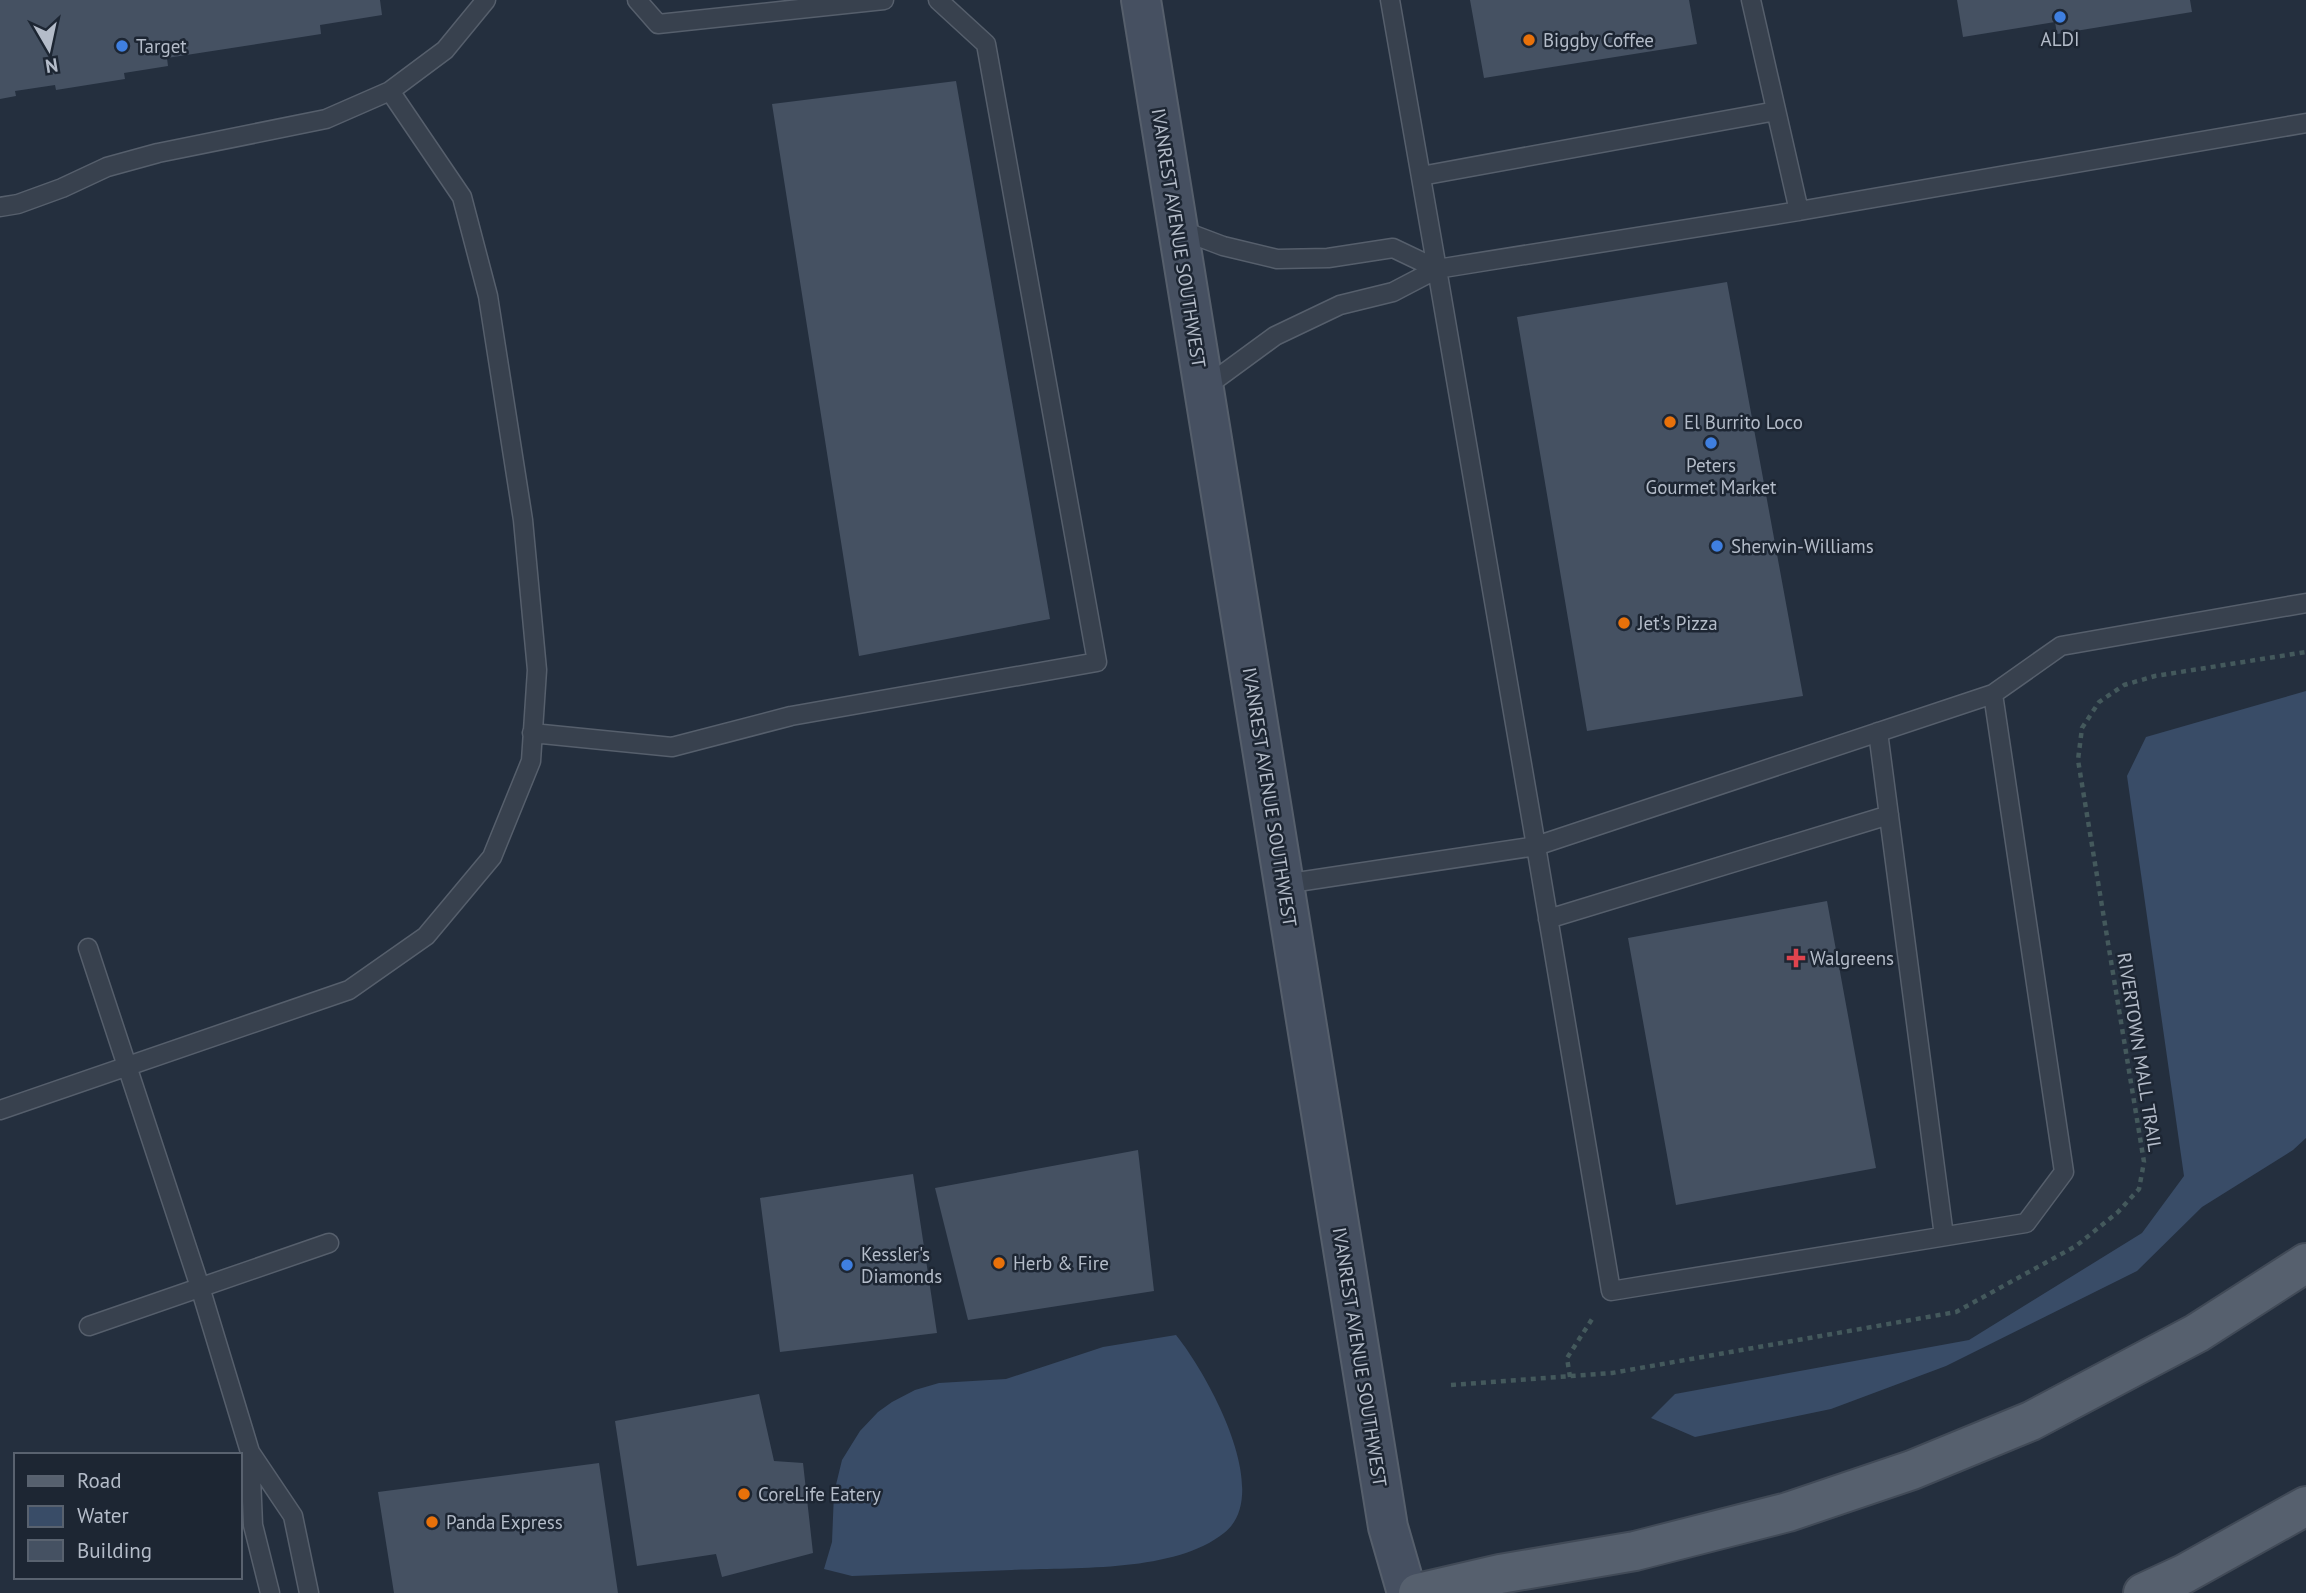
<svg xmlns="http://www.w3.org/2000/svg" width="2306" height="1593" viewBox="0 0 2306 1593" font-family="'PT Sans',sans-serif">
  <rect width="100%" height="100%" fill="#242f3e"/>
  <path fill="#394c67" d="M2306 691V1138L2293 1150 2202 1207 2137 1271 1946 1366 1831 1409 1695 1437 1651 1418 1675 1394 1969 1340 2142 1233 2184 1176 2127 776 2146 737Z
    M1176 1335C1206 1372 1275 1493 1224 1533 1174 1573 1074 1567 1012 1570 958 1572 905 1574 852 1576L824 1569 832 1542 834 1493 842 1460 860 1431 878 1412 892 1402 915 1390 939 1383 1006 1379 1103 1347Z"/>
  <path fill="#455162" d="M0 0H380L382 15 320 25 321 34 167 58 168 66 124 73 125 79 56 90 55 85 15 91 16 96 0 99Z
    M1470 0H1689L1697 44 1484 78Z
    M1957 0H2190L2192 12 2057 34 2055 22 1963 37Z
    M956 81 1050 619 859 656 772 104Z
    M1727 282 1803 696 1587 731 1517 317Z
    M1827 901 1876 1168 1676 1205 1628 938Z
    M1138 1150 1154 1291 968 1320 935 1188Z
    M913 1174 937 1333 780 1352 760 1198Z
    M759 1394 774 1461 803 1463 813 1553 722 1577 716 1554 637 1566 615 1421Z
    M599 1463 618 1593H394L378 1492Z"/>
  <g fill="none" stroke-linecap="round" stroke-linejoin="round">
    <defs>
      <path id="lane" d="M637 0 658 24 884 0
        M1390 0 1437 269 1799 211
        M1751 0 1799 211 2306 123
        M1421 176 1776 111
        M0 207 18 204 62 188 107 167 158 153 326 119 390 91 445 50 486 0
        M1178 229 1223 246 1277 259 1328 258 1393 248 1437 269
        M1437 269 1536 846 1993 694
        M1204 388 1275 336 1340 305 1393 292 1437 269
        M1878 732 1944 1236
        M532 733 672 747 791 716 1097 662 986 44 938 0
        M1284 884 1536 846 1611 1291 2026 1223 2064 1172 1993 694 2061 646 2306 603
        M1548 919 1889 815
        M88 948 200 1287 250 1452
        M0 1110 349 990 426 936 492 857 531 761 537 670 523 520 488 296 462 197 390 91
        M89 1326 329 1243
        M270 1593 253 1525 250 1452 293 1516 309 1593"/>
      <path id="secondary" d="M1141 0 1388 1527 1407 1593"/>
      <path id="primary" d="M1418 1593 1500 1574 1635 1551 1788 1512 1912 1470 2031 1421 2197 1333 2306 1263
        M2143 1593 2184 1574 2306 1506"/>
    </defs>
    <use href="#lane" stroke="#565f6c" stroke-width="21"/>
    <use href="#secondary" stroke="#565f6c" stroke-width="42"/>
    <use href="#primary" stroke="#414a57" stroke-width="42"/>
    <path stroke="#44595c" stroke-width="4.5" stroke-dasharray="5 5" stroke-linecap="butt" d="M1570 1377 1567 1358 1594 1316
      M1451 1385 1612 1373 1956 1312 2076 1246 2118 1212 2139 1189 2144 1162 2078 760 2082 728 2099 702 2124 685 2155 676 2306 652"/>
    <use href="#lane" stroke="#38414e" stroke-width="18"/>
    <use href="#secondary" stroke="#465061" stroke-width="38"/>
    <use href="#primary" stroke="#56606e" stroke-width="38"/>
  </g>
  <g fill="#3f7fe0" stroke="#1d2633" stroke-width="2.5">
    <circle cx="2060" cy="17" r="7"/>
    <circle cx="122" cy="46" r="7"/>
    <circle cx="1711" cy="443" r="7"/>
    <circle cx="1717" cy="546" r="7"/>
    <circle cx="847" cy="1265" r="7"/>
  </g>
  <g fill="#e8710a" stroke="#1d2633" stroke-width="2.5">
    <circle cx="1529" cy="40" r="7"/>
    <circle cx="1670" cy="422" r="7"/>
    <circle cx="1624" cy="623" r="7"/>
    <circle cx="999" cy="1263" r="7"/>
    <circle cx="744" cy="1494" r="7"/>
    <circle cx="432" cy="1522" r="7"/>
  </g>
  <path fill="#e0444e" stroke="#1d2633" stroke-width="2.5" d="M1792.5 947.5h7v7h7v7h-7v7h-7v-7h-7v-7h7z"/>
  <g text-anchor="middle" stroke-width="5" stroke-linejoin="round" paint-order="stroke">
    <g font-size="19" fill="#b4bcc9" stroke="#1d2633" text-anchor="start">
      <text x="2060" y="46" text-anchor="middle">ALDI</text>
      <text x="1543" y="47">Biggby Coffee</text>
      <text x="136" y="53">Target</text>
      <text x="1684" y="429">El Burrito Loco</text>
      <text x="1711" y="472" text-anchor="middle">Peters<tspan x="1711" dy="22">Gourmet Market</tspan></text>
      <text x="1731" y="553">Sherwin-Williams</text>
      <text x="1638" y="630">Jet's Pizza</text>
      <text x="1810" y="965">Walgreens</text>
      <text x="861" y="1261">Kessler's<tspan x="861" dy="22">Diamonds</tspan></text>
      <text x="1013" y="1270">Herb &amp; Fire</text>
      <text x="758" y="1501">CoreLife Eatery</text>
      <text x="446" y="1529">Panda Express</text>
    </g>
    <g font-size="19" fill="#b4bcc9" stroke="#1d2633">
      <text transform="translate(1179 238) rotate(81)" y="7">IVANREST AVENUE SOUTHWEST</text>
      <text transform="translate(1270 797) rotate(81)" y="7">IVANREST AVENUE SOUTHWEST</text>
      <text transform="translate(2140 1052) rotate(81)" y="7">RIVERTOWN MALL TRAIL</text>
      <text transform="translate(1360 1357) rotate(81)" y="7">IVANREST AVENUE SOUTHWEST</text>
    </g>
  </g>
  <rect x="14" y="1453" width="228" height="126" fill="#1d2633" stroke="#59626f" stroke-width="2"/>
  <rect x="28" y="1476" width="35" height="10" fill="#56606e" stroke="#59626f" stroke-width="2"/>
  <text x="77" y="1488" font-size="21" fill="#b4bcc9">Road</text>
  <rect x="28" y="1506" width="35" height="21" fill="#394c67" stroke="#59626f" stroke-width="2"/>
  <text x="77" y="1523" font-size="21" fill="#b4bcc9">Water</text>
  <rect x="28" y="1540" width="35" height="21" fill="#455162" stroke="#59626f" stroke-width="2"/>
  <text x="77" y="1558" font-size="21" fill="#b4bcc9">Building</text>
  <g transform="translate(49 49) rotate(171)" stroke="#1d2633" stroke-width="5" paint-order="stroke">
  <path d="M0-5L12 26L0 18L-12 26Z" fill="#b4bcc9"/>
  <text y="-10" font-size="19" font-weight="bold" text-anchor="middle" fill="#b4bcc9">N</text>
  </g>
</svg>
